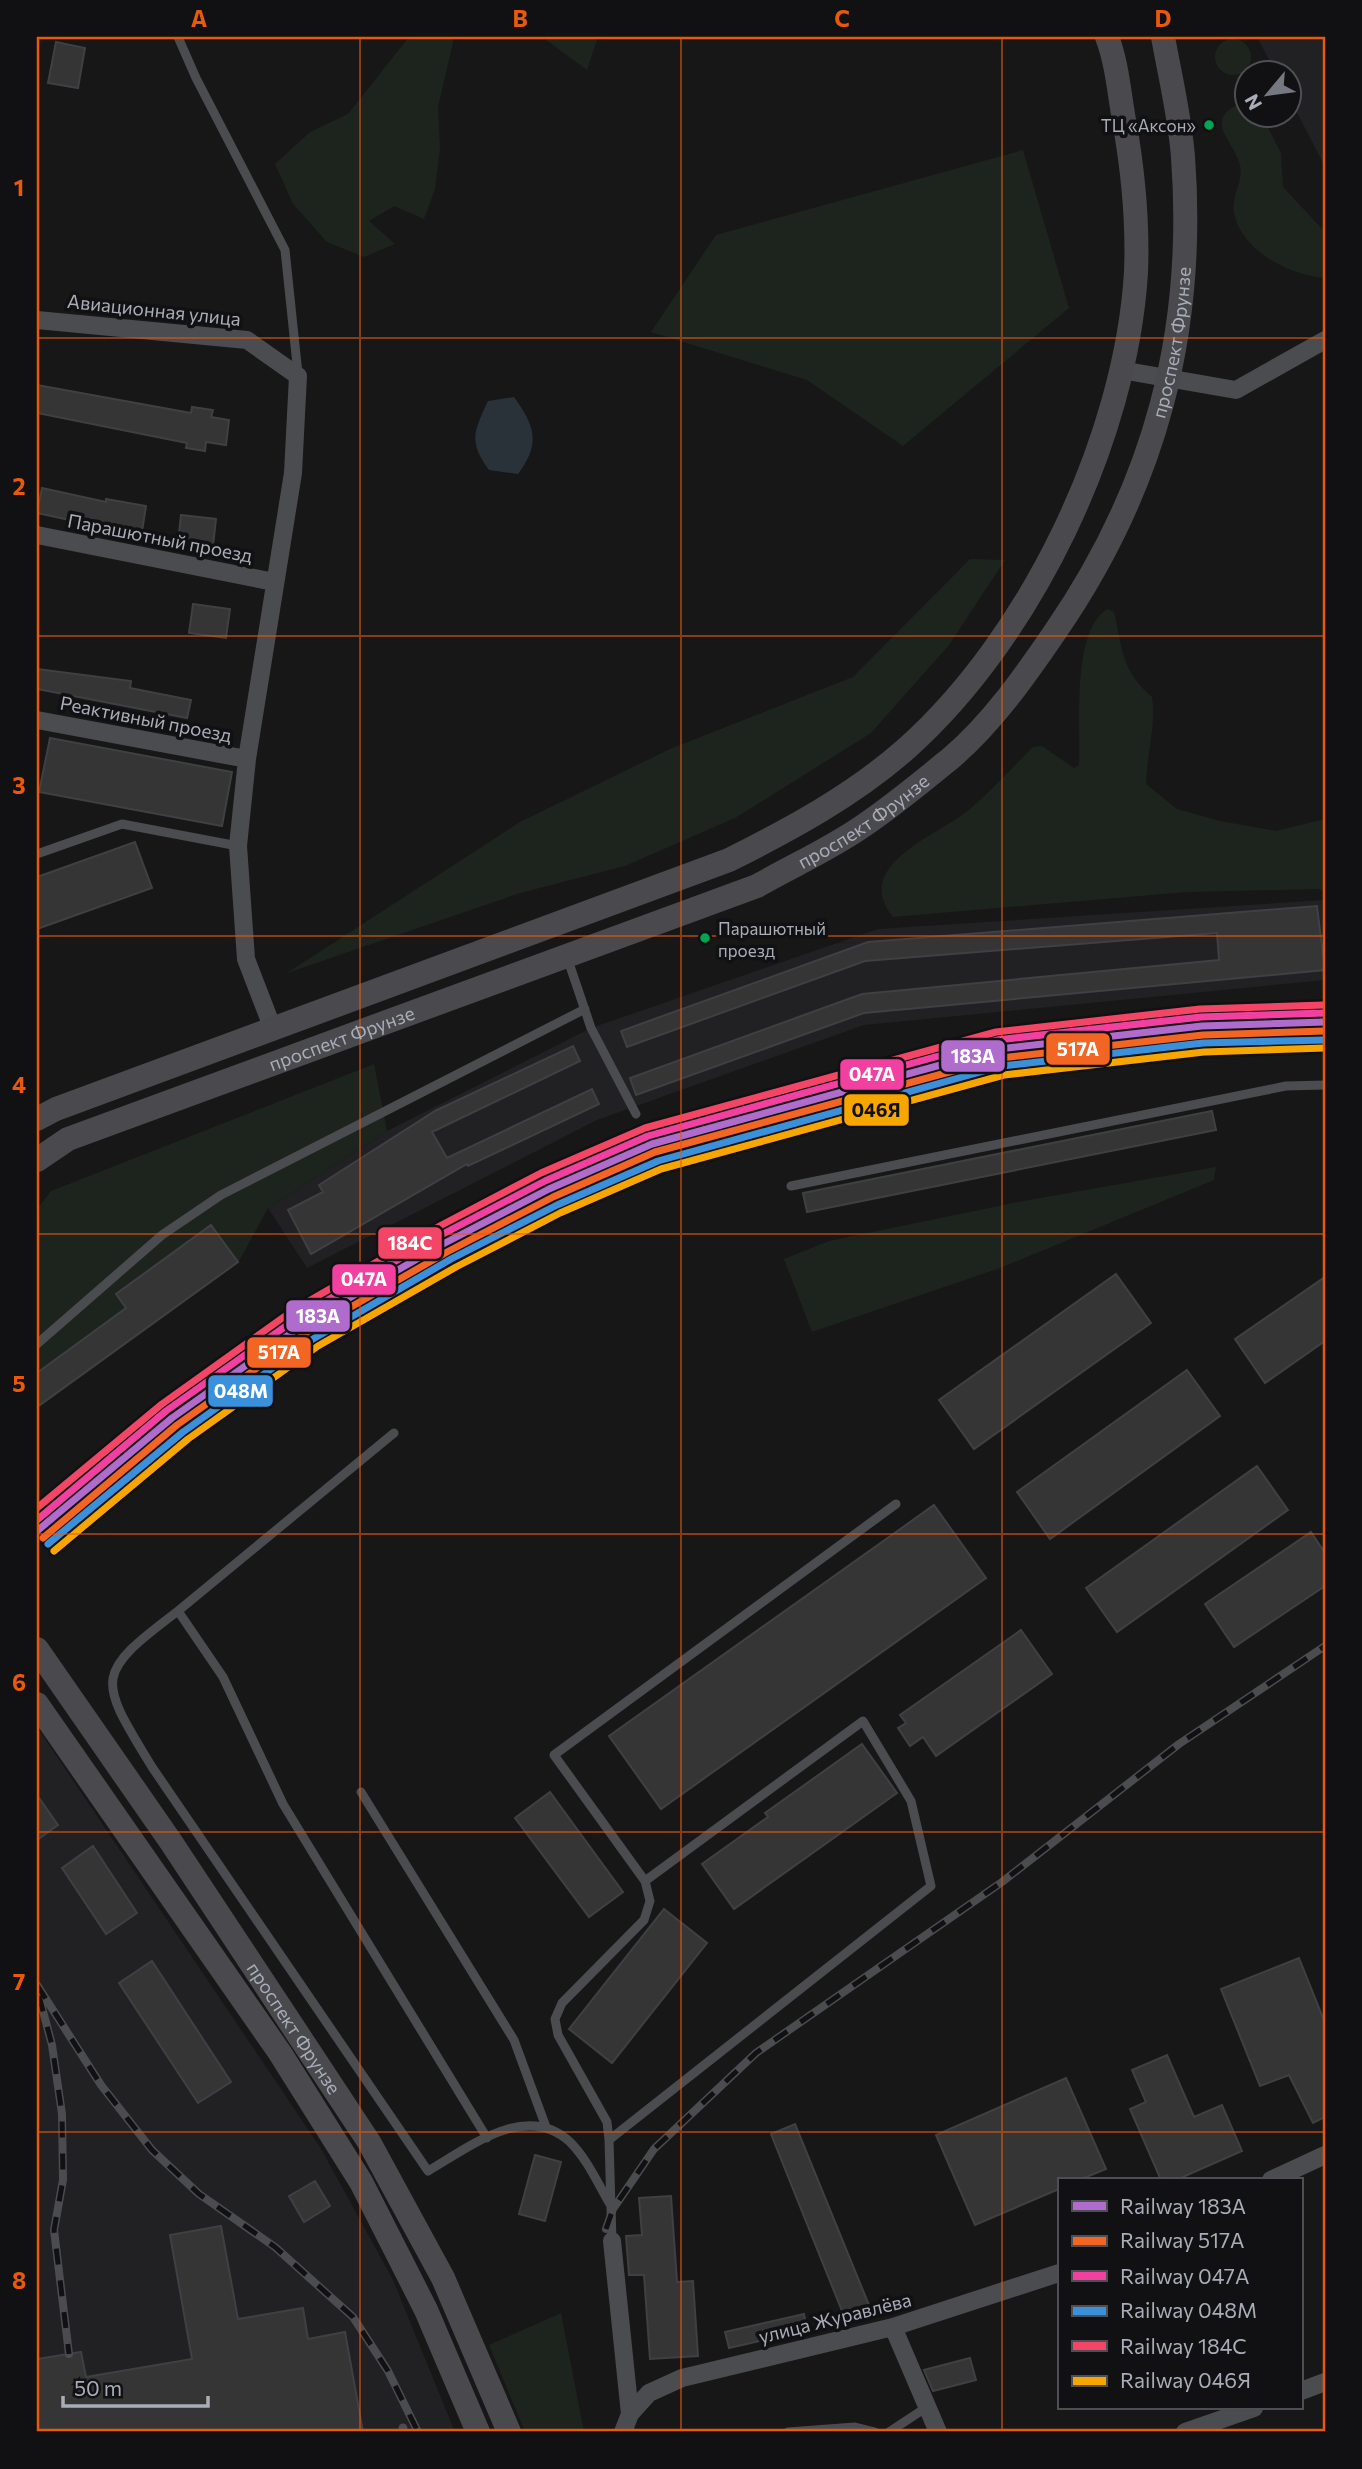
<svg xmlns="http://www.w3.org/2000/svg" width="1362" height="2469" viewBox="0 0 1362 2469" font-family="Commissioner,sans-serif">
  <rect width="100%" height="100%" fill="#171717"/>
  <path fill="#212123" d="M1257 37H1325V167L1289 97 1288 74 1276 73Z
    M1325 900V980L864 1025 597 1120 307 1268 268 1208 387 1131 591 1028 878 929Z
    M37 1727 320 2147 393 2280 455 2432H37Z"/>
  <path fill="#1d241e" d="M409 37 454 38 438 107 440 148 435 189 424 219 394 206 369 221 395 244 364 257 327 242 293 204 275 164 310 132 348 114Z
    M542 37H598L587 70Z
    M1215 57a18 18 0 1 1 36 0a18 18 0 1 1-36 0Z
    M1242 103 1246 104V116H1262L1281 153 1283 187 1325 232V278C1290 275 1242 252 1234 213 1231 196 1244 180 1240 165 1234 141 1201 119 1242 103Z
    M1023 150 1069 308 903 446 807 380 651 332 716 235Z
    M970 559 1005 560 949 645 871 733 735 818 625 866 520 893 287 973 520 822 670 749 853 677Z
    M1108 609 1114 612C1123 650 1121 670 1152 697 1156 726 1147 754 1146 784L1177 809 1220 821 1276 831 1325 819V893L1320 889 1187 892 893 917C850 864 942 834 970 809 992 790 1012 768 1033 747L1042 746 1074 768 1079 765C1081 728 1071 628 1108 609Z
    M374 1064 387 1131 268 1208 238 1263 37 1409V1209L51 1191Z
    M1216 1167 1214 1180 1000 1268 812 1332 784 1259 829 1241 1018 1202Z
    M561 2313 584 2432H525L489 2345Z"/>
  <path fill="#2a3239" d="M514 397C535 426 541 443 518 474L489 470C468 442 474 431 488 401Z"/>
  <path fill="#353536" stroke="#3f4043" stroke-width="2" d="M56 42 85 48 78 88 48 83Z
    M37 385 191 413 192 407 213 410 211 417 229 420 226 445 206 442 205 451 186 448 187 443 37 413Z
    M42 488 106 502V499L146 506 141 538 101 531 102 527 37 513Z
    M181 515 216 519 213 546 178 542Z
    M193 604 230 609 226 638 189 633Z
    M37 669 131 681 130 688 191 700 187 718 37 689Z
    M50 738 232 772 222 826 39 792Z
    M135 842 152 888 37 929V877Z
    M1317 906 1325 970 864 1013 636 1095 630 1078 862 994 1219 960 1217 933 865 961 627 1047 621 1031 868 942Z
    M573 1046 580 1061 432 1132 447 1158 592 1089 599 1104 468 1166 467 1164 311 1254 288 1210 323 1192 319 1185 435 1111Z
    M1212 1111 1216 1130 807 1212 803 1193Z
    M211 1225 238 1262 37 1407V1373L126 1308 116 1294Z
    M1116 1274 1151 1323 974 1449 939 1400Z
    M1325 1277V1341L1265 1383 1235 1339Z
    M1187 1370 1220 1416 1050 1539 1017 1492Z
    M1257 1466 1288 1510 1117 1632 1086 1588Z
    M934 1505 986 1578 661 1809 609 1736Z
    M1311 1532 1325 1553V1586L1234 1647 1205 1604Z
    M1021 1630 1052 1674 936 1756 923 1737 910 1746 898 1728 906 1723 900 1715Z
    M862 1744 897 1793 734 1909 702 1864 768 1817 765 1813Z
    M550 1792 623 1892 589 1917 515 1818Z
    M37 1795 58 1825 37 1840Z
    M93 1846 137 1913 106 1934 62 1868Z
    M664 1909 707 1943 612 2063 569 2029Z
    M1299 1958 1325 2023V2117L1313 2123 1289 2075 1260 2086 1221 1989Z
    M152 1961 231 2082 198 2103 119 1983Z
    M1167 2055 1194 2117 1222 2105 1242 2151 1176 2180H1161L1130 2109 1146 2102 1132 2070Z
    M1066 2078 1106 2169 1079 2180H1059V2189L975 2225 936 2135Z
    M795 2124 871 2310 846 2321 771 2134Z
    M535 2155 561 2162 545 2221 519 2214Z
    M315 2181 330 2206 304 2222 289 2196Z
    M671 2196 677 2282 693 2281 698 2356 650 2359 644 2275H629L626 2236 642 2235 639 2198Z
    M221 2226 238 2319 303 2308 308 2339 345 2332 363 2432H37V2359L81 2352 86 2377 192 2359 170 2235Z
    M804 2314 807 2330 729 2348 725 2332Z
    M970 2358 976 2380 933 2391 924 2370Z"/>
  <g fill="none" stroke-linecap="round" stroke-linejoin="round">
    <path stroke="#4b4c50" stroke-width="9" d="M178 37 196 78 285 250 298 374
      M37 854 122 824 238 846
      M567 957 591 1028 636 1114
      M791 1186 1286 1086 1325 1085
      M37 1344 162 1235 221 1195 585 1009
      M394 1433 178 1611 223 1677 283 1804 487 2138
      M178 1611C93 1675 98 1678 152 1767L428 2171C468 2148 526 2101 570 2142 588 2160 598 2184 611 2206
      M361 1792 514 2040 546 2127
      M609 2140 607 2122 558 2035 555 2019 562 2003 644 1920 650 1901 645 1881
      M612 2241 609 2140 931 1886 911 1801 863 1721 645 1881 554 1755 896 1504
      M403 2428V2432
      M788 2432 855 2427 875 2432
      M889 2432 927 2407"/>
    <path stroke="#4b4c50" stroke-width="18" d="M37 320 247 340 298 376 293 473 247 759 238 846 246 959 273 1029
      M1121 370 1236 390 1325 340
      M37 535 274 582
      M37 720 247 759
      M1271 2180 1325 2155
      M612 2241 630 2414 623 2432
      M893 2327 938 2432
      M1301 2391 1325 2382
      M630 2414 649 2393 682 2378 893 2327 1059 2273
      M1185 2432 1254 2408"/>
    <g stroke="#4a4a4e" stroke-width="24">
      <path d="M37 1119 56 1109 729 860C791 829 854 795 907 748 1031 637 1126 439 1136 272 1138 221 1133 170 1124 120 1119 92 1117 63 1107 37"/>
      <path id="s1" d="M37 1160 68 1139 757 886C792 866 830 849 863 826 893 806 923 781 951 758 992 723 1025 676 1055 632 1155 487 1196 332 1183 157 1180 117 1170 76 1163 37"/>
      <path id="s2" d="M37 1649 171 1842 369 2142 443 2278 509 2432"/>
      <path d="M37 1704 280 2053 361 2182 426 2310 478 2432"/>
    </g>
    <defs>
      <path id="rail" d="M37 1985 101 2085 152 2150 199 2194 275 2247 353 2317 388 2371 418 2432
        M39 1996 52 2045 62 2114 63 2180 54 2230 69 2354
        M606 2229 613 2209 654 2149 756 2053 1002 1882 1179 1744 1325 1646"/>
    </defs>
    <use href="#rail" stroke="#4b4c4f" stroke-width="8"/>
    <use href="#rail" stroke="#111113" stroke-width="5" stroke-dasharray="16" stroke-linecap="butt"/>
    <defs>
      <path id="rail-1" d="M37 1531 172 1418 304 1324 443 1244 549 1189 652 1144 999 1049 1202 1026 1325 1022"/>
      <path id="rail-2" d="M43 1538 177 1425 309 1331 447 1252 553 1197 655 1152 1001 1058 1203 1035 1325 1031"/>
      <path id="rail-3" d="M37 1520 166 1411 300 1316 439 1236 545 1181 648 1136 997 1040 1201 1017 1325 1013"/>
      <path id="rail-4" d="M48 1544 183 1432 313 1339 451 1259 557 1205 658 1161 1002 1066 1203 1043 1325 1040"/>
      <path id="rail-5" d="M37 1508 162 1404 295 1309 434 1229 541 1173 645 1128 996 1032 1200 1009 1324 1005"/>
      <path id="rail-6" d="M54 1551 188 1439 318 1346 456 1267 560 1213 661 1169 1004 1075 1204 1052 1325 1048"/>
    </defs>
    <use href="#rail-1" stroke="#111113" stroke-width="12"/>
    <use href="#rail-2" stroke="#111113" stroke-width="12"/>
    <use href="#rail-3" stroke="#111113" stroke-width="12"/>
    <use href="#rail-4" stroke="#111113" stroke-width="12"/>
    <use href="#rail-5" stroke="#111113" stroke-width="12"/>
    <use href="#rail-6" stroke="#111113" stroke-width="12"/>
    <use href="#rail-1" stroke="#b06ccc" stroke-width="7"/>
    <use href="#rail-2" stroke="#f26522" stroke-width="7"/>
    <use href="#rail-3" stroke="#f240a1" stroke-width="7"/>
    <use href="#rail-4" stroke="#3a90db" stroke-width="7"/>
    <use href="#rail-5" stroke="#f34667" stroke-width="7"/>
    <use href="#rail-6" stroke="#f7a600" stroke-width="7"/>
  </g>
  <path fill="none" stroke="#e8590c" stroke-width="2" stroke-opacity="0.55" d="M360 37V2432M681 37V2432M1002 37V2432M37 338H1325M37 636H1325M37 936H1325M37 1234H1325M37 1534H1325M37 1832H1325M37 2132H1325"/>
  <g fill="#00a651" stroke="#111113" stroke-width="2.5">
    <circle cx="1209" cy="125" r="6"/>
    <circle cx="705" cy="938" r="6"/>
  </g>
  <g text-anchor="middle" stroke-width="7" stroke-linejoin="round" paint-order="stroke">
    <g font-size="17" fill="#a8adb8" stroke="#111113" text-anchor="end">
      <text x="1196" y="132">ТЦ «Аксон»</text>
      <text x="718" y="935" text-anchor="start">Парашютный<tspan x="718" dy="22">проезд</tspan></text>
    </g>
    <g font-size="19" fill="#a8adb8" stroke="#111113">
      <text transform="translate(154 310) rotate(6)" y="7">Авиационная улица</text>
      <text dy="7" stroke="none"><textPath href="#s1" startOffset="1484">проспект Фрунзе</textPath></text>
      <text transform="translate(160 538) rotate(11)" y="7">Парашютный проезд</text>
      <text transform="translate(146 719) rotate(11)" y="7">Реактивный проезд</text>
      <text dy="7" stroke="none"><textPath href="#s1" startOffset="896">проспект Фрунзе</textPath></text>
      <text dy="7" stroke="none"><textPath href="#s1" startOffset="329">проспект Фрунзе</textPath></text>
      <text dy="7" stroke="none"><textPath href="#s2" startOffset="458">проспект Фрунзе</textPath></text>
      <text transform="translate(835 2318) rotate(-14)" y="7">улица Журавлёва</text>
    </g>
  </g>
  <g stroke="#111113" stroke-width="2.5">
    <rect x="1045" y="1032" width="66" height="34" rx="7" fill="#f26522"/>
    <rect x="940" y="1039" width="66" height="34" rx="7" fill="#b06ccc"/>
    <rect x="839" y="1058" width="66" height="33" rx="7" fill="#f240a1"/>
    <rect x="843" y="1093" width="67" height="34" rx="7" fill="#f7a600"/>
    <rect x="377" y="1226" width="66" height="34" rx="7" fill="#f34667"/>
    <rect x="331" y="1263" width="66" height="33" rx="7" fill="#f240a1"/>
    <rect x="285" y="1299" width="66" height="34" rx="7" fill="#b06ccc"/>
    <rect x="246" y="1336" width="66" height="33" rx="7" fill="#f26522"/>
    <rect x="207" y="1374" width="67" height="34" rx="7" fill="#3a90db"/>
  </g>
  <g font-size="19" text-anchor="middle" font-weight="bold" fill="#fff">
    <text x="1078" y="1056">517А</text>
    <text x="973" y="1063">183А</text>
    <text x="872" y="1081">047А</text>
    <text x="410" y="1250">184С</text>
    <text x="364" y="1286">047А</text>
    <text x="318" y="1323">183А</text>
    <text x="279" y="1359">517А</text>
    <text x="241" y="1398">048М</text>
  </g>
  <g font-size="19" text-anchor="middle" font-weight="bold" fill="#111">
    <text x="876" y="1117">046Я</text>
  </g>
  <rect width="1362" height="2469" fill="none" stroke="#111113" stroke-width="77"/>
  <rect x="1058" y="2178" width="245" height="231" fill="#111113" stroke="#4d4f55" stroke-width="2"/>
  <rect x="1072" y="2201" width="35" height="10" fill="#b06ccc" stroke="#4d4f55" stroke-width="2"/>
  <text x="1120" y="2214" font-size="21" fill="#a8adb8">Railway 183А</text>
  <rect x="1072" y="2236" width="35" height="10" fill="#f26522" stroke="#4d4f55" stroke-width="2"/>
  <text x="1120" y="2248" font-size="21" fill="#a8adb8">Railway 517А</text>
  <rect x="1072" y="2271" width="35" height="10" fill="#f240a1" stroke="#4d4f55" stroke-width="2"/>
  <text x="1120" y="2284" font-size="21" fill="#a8adb8">Railway 047А</text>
  <rect x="1072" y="2306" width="35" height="10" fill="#3a90db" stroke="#4d4f55" stroke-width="2"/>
  <text x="1120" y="2318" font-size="21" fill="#a8adb8">Railway 048М</text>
  <rect x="1072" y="2341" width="35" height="10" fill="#f34667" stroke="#4d4f55" stroke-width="2"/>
  <text x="1120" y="2354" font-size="21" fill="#a8adb8">Railway 184С</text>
  <rect x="1072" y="2376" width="35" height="10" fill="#f7a600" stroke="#4d4f55" stroke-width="2"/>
  <text x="1120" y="2388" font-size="21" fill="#a8adb8">Railway 046Я</text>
  <g transform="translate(1268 94) rotate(241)"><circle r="33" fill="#111113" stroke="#4d4f55" stroke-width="2"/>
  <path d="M0-5L12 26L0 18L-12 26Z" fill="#757880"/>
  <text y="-10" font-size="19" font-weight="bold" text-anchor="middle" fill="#a8adb8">N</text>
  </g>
  <path d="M63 2396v10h145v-10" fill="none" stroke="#a8adb8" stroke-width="3.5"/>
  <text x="74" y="2396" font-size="21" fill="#a8adb8" stroke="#111113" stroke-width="5" paint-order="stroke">50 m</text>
  <rect x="38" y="38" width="1286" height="2392" fill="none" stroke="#e8590c" stroke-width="2.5"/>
  <g font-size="23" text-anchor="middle" font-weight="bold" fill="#e8590c">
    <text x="199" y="27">A</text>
    <text x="520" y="27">B</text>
    <text x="842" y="27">C</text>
    <text x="1163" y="27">D</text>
    <text x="19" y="196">1</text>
    <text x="19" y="495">2</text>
    <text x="19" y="794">3</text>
    <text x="19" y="1093">4</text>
    <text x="19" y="1392">5</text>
    <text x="19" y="1691">6</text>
    <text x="19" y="1990">7</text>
    <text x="19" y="2289">8</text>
  </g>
</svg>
